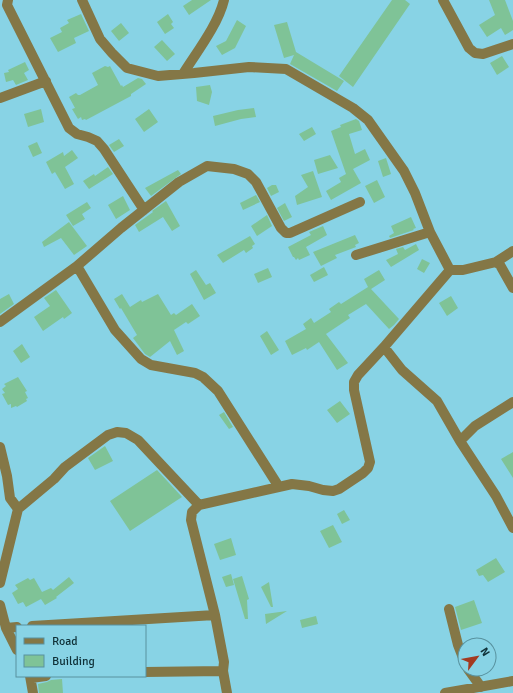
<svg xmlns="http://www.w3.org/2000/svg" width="513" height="693" viewBox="0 0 513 693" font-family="Signika,sans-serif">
  <rect width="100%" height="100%" fill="#88d3e5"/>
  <path fill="#7fc397" d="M192 0H211L189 15 183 6Z
    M392 0H405L410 4 353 87 339 76Z
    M489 0H505L513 21V30L505 35 501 28 487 37 479 25 495 15Z
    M81 14 89 31 74 38 76 43 58 52 50 38 62 32 60 28 69 23 67 20Z
    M168 14 173 22 171 24 174 28 165 34 157 22Z
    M237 20 246 26 235 48 222 55 216 46 226 41Z
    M287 22 296 52 344 81 337 91 290 64 294 55 284 58 274 25Z
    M121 23 129 33 119 41 111 31Z
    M162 40 175 54 167 61 154 47Z
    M502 56 509 67 497 75 490 63Z
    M25 62 29 70 24 73 28 80 16 85 13 80 6 82 4 73 9 72 8 70Z
    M105 66 108 67 110 66 121 86 122 85 123 87 138 78 142 79 146 84 131 94V96L86 120 85 119 82 120 81 117 78 119 72 109 75 108 69 97 76 93 78 95H80L98 85 92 73Z
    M210 85 212 92 209 105 197 101 196 87Z
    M254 108 256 117 241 119 215 126 213 116 238 110Z
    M41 109 44 122 28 127 24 114Z
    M149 109 158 122 144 132 135 119Z
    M356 119 359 121 362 130 349 134 355 154 365 149 370 160 353 169 361 183 331 200 326 191 341 182 339 178 346 174 331 131 341 127 340 125Z
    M312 127 316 134 304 141 299 134Z
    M119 139 124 146 114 152 109 145Z
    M37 142 42 153 33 157 28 146Z
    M72 150 78 158 65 167 74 184 65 189 55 172 52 174 46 162 63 152 64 156Z
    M330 155 338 168 318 174 314 160Z
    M386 158 391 174 383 177 378 161Z
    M108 167 113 174 89 189 83 181 94 174 95 176Z
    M178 170 181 174 151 196 145 188Z
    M313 171 322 197 297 205 295 196 308 187 301 175Z
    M377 180 385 197 374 203 365 186Z
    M272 185H276L279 192 271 196 267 188Z
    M256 195 260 202 243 210 240 203Z
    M123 196 130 210 116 219 108 205Z
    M166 201 180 226 172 231 163 217 139 232 135 225 153 212 152 211Z
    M87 202 91 208 82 214 85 219 73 226 66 215Z
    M285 203 292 217 284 221 277 208Z
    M267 215 272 226 257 236 251 226Z
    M411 217 416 228 413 229 414 230 390 238 389 236 394 233 391 226Z
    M69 222 87 246 74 255 61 238 44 247 42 242Z
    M323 226 327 235 306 247 310 255 299 260 298 258 296 260 294 257H293L288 247 311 235 309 232Z
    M355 235 359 243 355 245 356 247 335 255 337 258 321 266 313 252Z
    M250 236 255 244 252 246 253 248 246 253 244 250 223 263 217 255Z
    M416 244 419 250 391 267 386 260 398 254 396 249 403 247 405 250Z
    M422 259 430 263 424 273 417 269Z
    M324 267 328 275 314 282 310 275Z
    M268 268 272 277 258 283 254 274Z
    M196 270 206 285 210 283 216 293 204 300 190 274Z
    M379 270 385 280 371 289 399 319 394 325 389 329 366 304 348 315 350 318 326 334 348 363 337 370 319 342 307 350 306 348 292 355 285 341 306 329 303 324 311 318 314 323 331 312 329 309 339 302 341 304 368 287 364 279Z
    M56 290 72 313 64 319 63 317 43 331 34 317 50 306 44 298Z
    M9 294 14 304 0 314V299Z
    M122 294 130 307 141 300 142 302 158 294 171 315 174 313 176 315 192 304 200 316 188 324 186 322 174 330 184 351 177 355 170 341 150 357 145 354 133 338 137 335 121 308 120 309 114 299Z
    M451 296 458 308 447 316 439 303Z
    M267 331 279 350 271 355 260 336Z
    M22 344 30 357 21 363 13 351Z
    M18 377 27 391 25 392 28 398 26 399 27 401 17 407 16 406 11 408V404L8 405 2 394 5 393 2 389 6 386 4 384Z
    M340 401 350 414 337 423 327 410Z
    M224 412 233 427 229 429 219 415Z
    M105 446 113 461 95 470 88 458Z
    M513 452V478L501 459Z
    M157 470 182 497 130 531 110 501Z
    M344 510 350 520 342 524 337 514Z
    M333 525 342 542 329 548 320 531Z
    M231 538 236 555 220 560 214 544Z
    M496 558 505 572 488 582 483 575 479 576 476 570Z
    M231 574 234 585 226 587 222 577Z
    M242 576 249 599 247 600 248 619H245L233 579Z
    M69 577 74 583 56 597 57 598 45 605 41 599 26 607 23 602 18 604 12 593 18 589 15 585 28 578 30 580 34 578 42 592 51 588 53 590Z
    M269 582 273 607H271L261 587Z
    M474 600 482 623 461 630 455 607Z
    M287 611 266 624 265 614Z
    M316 616 318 624 302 628 300 620Z
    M62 679 63 693H39L38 684 47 682 51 680Z"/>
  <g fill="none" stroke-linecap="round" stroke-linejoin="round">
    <path stroke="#847746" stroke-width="10" d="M8 0 7 5 69 128 77 134 88 137 97 141 104 149 144 210
      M82 0 100 39 112 53 127 68 158 76 194 73 249 67 286 69 353 108 368 120 404 171 415 193 430 232 450 270H463L496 262 500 265 513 288
      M443 0 469 48 475 53 483 54 513 44
      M183 74C196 53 218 25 224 0
      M0 98 46 81
      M356 255 430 232
      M496 262 513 251
      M77 266 115 330 141 359 151 365 195 373 203 377 218 391 279 487
      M0 322 77 266 121 228 179 182 207 166 234 169 248 174 256 182 281 228 286 233H290L360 202
      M384 347 402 370 437 401 460 441 496 496 513 528
      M460 441 475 426 513 402
      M0 447 7 476 10 498 18 509 0 583
      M18 509 54 479 65 467 108 435 117 432 126 433 138 440 199 505
      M0 605 6 628 17 650
      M449 609 458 645 465 663
      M32 626 215 615
      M6 628 17 627
      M468 669 481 687
      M145 672 223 671
      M30 676 33 693
      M31 678 46 676
      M227 693 223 671 224 662 215 615 191 520 192 512 199 505 292 484 309 486 323 490 333 491 339 489 363 473 368 468 370 462 354 390V382L358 375 384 347 450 270
      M445 693 513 681"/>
  </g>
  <rect x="16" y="625" width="130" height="52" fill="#88d3e5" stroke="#58929f"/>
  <rect x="24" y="638" width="20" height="6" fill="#847746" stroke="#58929f"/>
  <text x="52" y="645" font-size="12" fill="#0f3037">Road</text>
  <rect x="24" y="655" width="20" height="12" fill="#7fc397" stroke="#58929f"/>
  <text x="52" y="665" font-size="12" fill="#0f3037">Building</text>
  <g transform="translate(477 657) rotate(58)"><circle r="19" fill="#88d3e5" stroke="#58929f"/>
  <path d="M0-3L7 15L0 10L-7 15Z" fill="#a33a21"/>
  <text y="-6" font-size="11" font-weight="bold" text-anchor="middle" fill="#0f3037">N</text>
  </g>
</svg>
